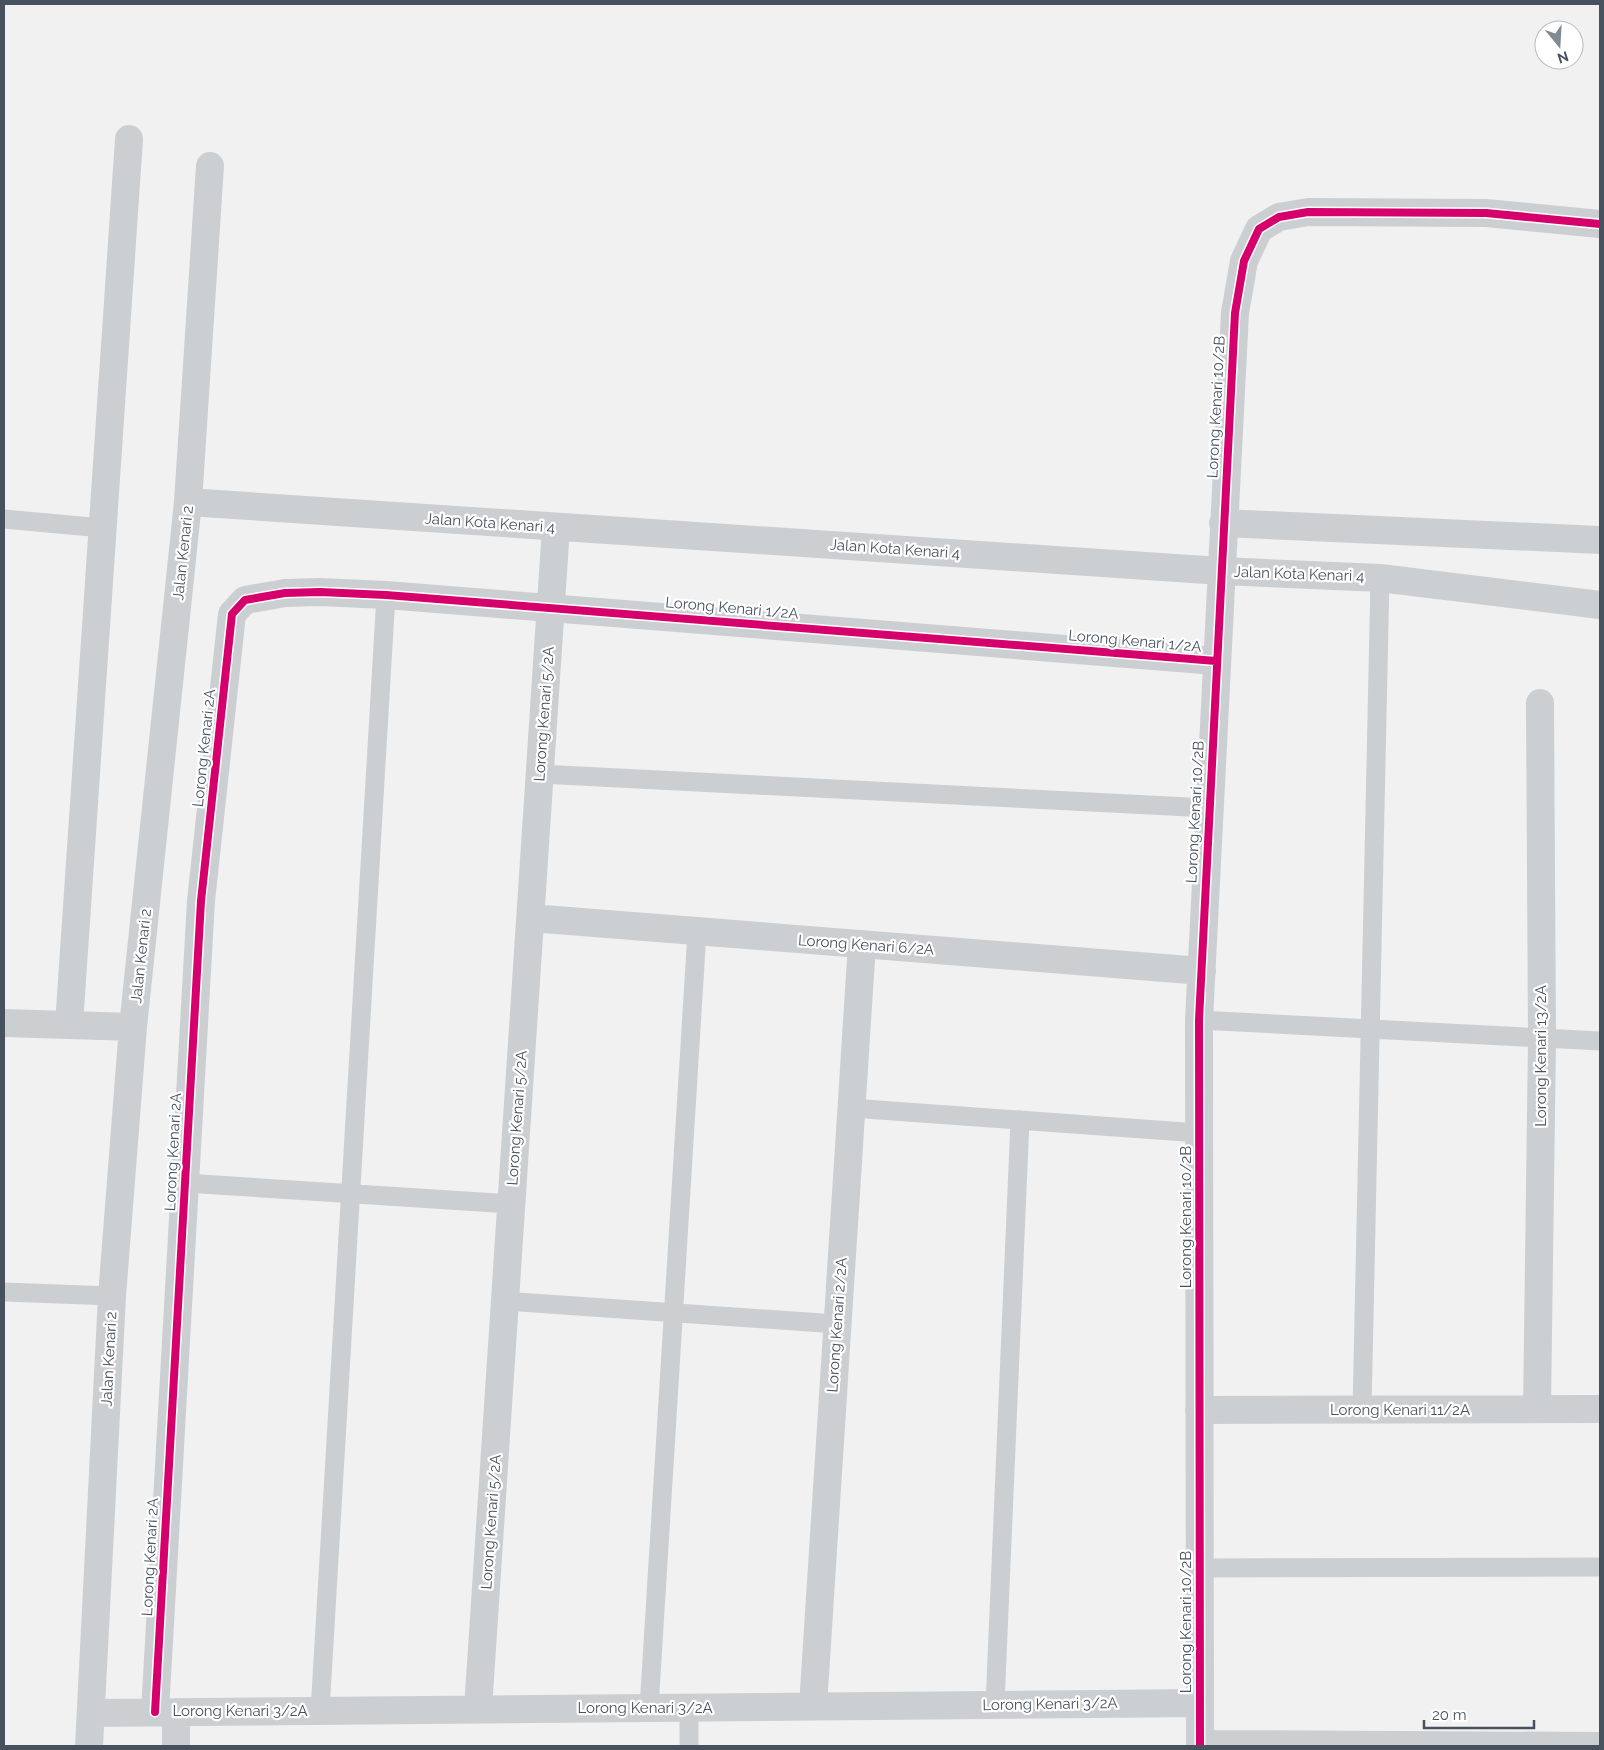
<svg xmlns="http://www.w3.org/2000/svg" width="1604" height="1750" viewBox="0 0 1604 1750" font-family="Raleway,sans-serif">
  <rect width="100%" height="100%" fill="#f1f1f1"/>
  <g fill="none" stroke-linecap="round" stroke-linejoin="round">
    <path stroke="#cccfd2" stroke-width="19" d="M4 519 102 528
      M540 774 1209 808
      M1199 1020 1600 1041
      M851 1108 1199 1133
      M185 1183 512 1204
      M4 1292 112 1296
      M505 1301 837 1324
      M1362 1410 1380 578
      M1200 1568 1600 1567
      M995 1705 1020 1120
      M649 1708 697 932
      M689 1708V1746
      M320 1711 386 595"/>
    <path stroke="#cccfd2" stroke-width="28" d="M188 502 1221 571 1380 578 1600 605
      M1223 523 1600 540
      M531 918 1202 971
      M4 1023 133 1027
      M69 1025 129 139
      M1537 1409 1542 1039 1540 703
      M1199 1410 1600 1409
      M813 1706 862 944
      M478 1709 556 527
      M155 1712 201 901 232 614 245 600 285 593 320 592 386 595 1216 661
      M91 1713 1200 1703
      M1200 1744 1600 1746
      M89 1746 112 1296 133 1027 188 502 210 166
      M176 1746V1712
      M1200 1746 1199 1020 1235 313 1244 261 1259 229 1279 217 1308 212 1486 213 1600 224"/>
    <defs>
      <path id="cycleway" d="M155 1712 201 901 232 614 245 600 285 593 320 592 386 595 1216 661
        M1200 1746 1199 1020 1235 313 1244 261 1259 229 1279 217 1308 212 1486 213 1600 224"/>
    </defs>
    <use href="#cycleway" stroke="#fff" stroke-width="11"/>
    <use href="#cycleway" stroke="#d6006c" stroke-width="8"/>
  </g>
  <g text-anchor="middle" stroke-width="4.5" stroke-linejoin="round" paint-order="stroke">
    <g font-size="15" fill="#47525e" stroke="#fff">
      <text transform="translate(1216 407) rotate(-87)" y="5">Lorong Kenari 10/2B</text>
      <text transform="translate(490 523) rotate(4)" y="5">Jalan Kota Kenari 4</text>
      <text transform="translate(895 549) rotate(4)" y="5">Jalan Kota Kenari 4</text>
      <text transform="translate(183 553) rotate(-84)" y="5">Jalan Kenari 2</text>
      <text transform="translate(1299 574) rotate(2)" y="5">Jalan Kota Kenari 4</text>
      <text transform="translate(732 608) rotate(5)" y="5">Lorong Kenari 1/2A</text>
      <text transform="translate(1135 641) rotate(5)" y="5">Lorong Kenari 1/2A</text>
      <text transform="translate(544 714) rotate(-86)" y="5">Lorong Kenari 5/2A</text>
      <text transform="translate(204 748) rotate(-84)" y="5">Lorong Kenari 2A</text>
      <text transform="translate(1195 812) rotate(-87)" y="5">Lorong Kenari 10/2B</text>
      <text transform="translate(866 945) rotate(4)" y="5">Lorong Kenari 6/2A</text>
      <text transform="translate(141 956) rotate(-84)" y="5">Jalan Kenari 2</text>
      <text transform="translate(1541 1056) rotate(-90)" y="5">Lorong Kenari 13/2A</text>
      <text transform="translate(517 1118) rotate(-86)" y="5">Lorong Kenari 5/2A</text>
      <text transform="translate(173 1152) rotate(-87)" y="5">Lorong Kenari 2A</text>
      <text transform="translate(1186 1217) rotate(-90)" y="5">Lorong Kenari 10/2B</text>
      <text transform="translate(837 1325) rotate(-86)" y="5">Lorong Kenari 2/2A</text>
      <text transform="translate(109 1359) rotate(-87)" y="5">Jalan Kenari 2</text>
      <text x="1400" y="1415">Lorong Kenari 11/2A</text>
      <text transform="translate(491 1522) rotate(-86)" y="5">Lorong Kenari 5/2A</text>
      <text transform="translate(150 1557) rotate(-87)" y="5">Lorong Kenari 2A</text>
      <text transform="translate(1186 1622) rotate(-90)" y="5">Lorong Kenari 10/2B</text>
      <text transform="translate(1050 1704) rotate(-1)" y="5">Lorong Kenari 3/2A</text>
      <text x="645" y="1713">Lorong Kenari 3/2A</text>
      <text x="240" y="1716">Lorong Kenari 3/2A</text>
    </g>
  </g>
  <rect width="1604" height="1750" fill="none" stroke="#47525e" stroke-width="10"/>
  <g transform="translate(1559 45) rotate(162)"><circle r="24" fill="#ffffff" stroke="#b5babf"/>
  <path d="M0-4L9 19L0 12L-9 19Z" fill="#828a91"/>
  <text y="-8" font-size="14" font-weight="bold" text-anchor="middle" fill="#47525e">N</text>
  </g>
  <path d="M1424 1720v8h110v-8" fill="none" stroke="#47525e" stroke-width="2.5"/>
  <text x="1432" y="1720" font-size="15" fill="#47525e" stroke="#ffffff" stroke-width="4" paint-order="stroke">20 m</text>
</svg>
